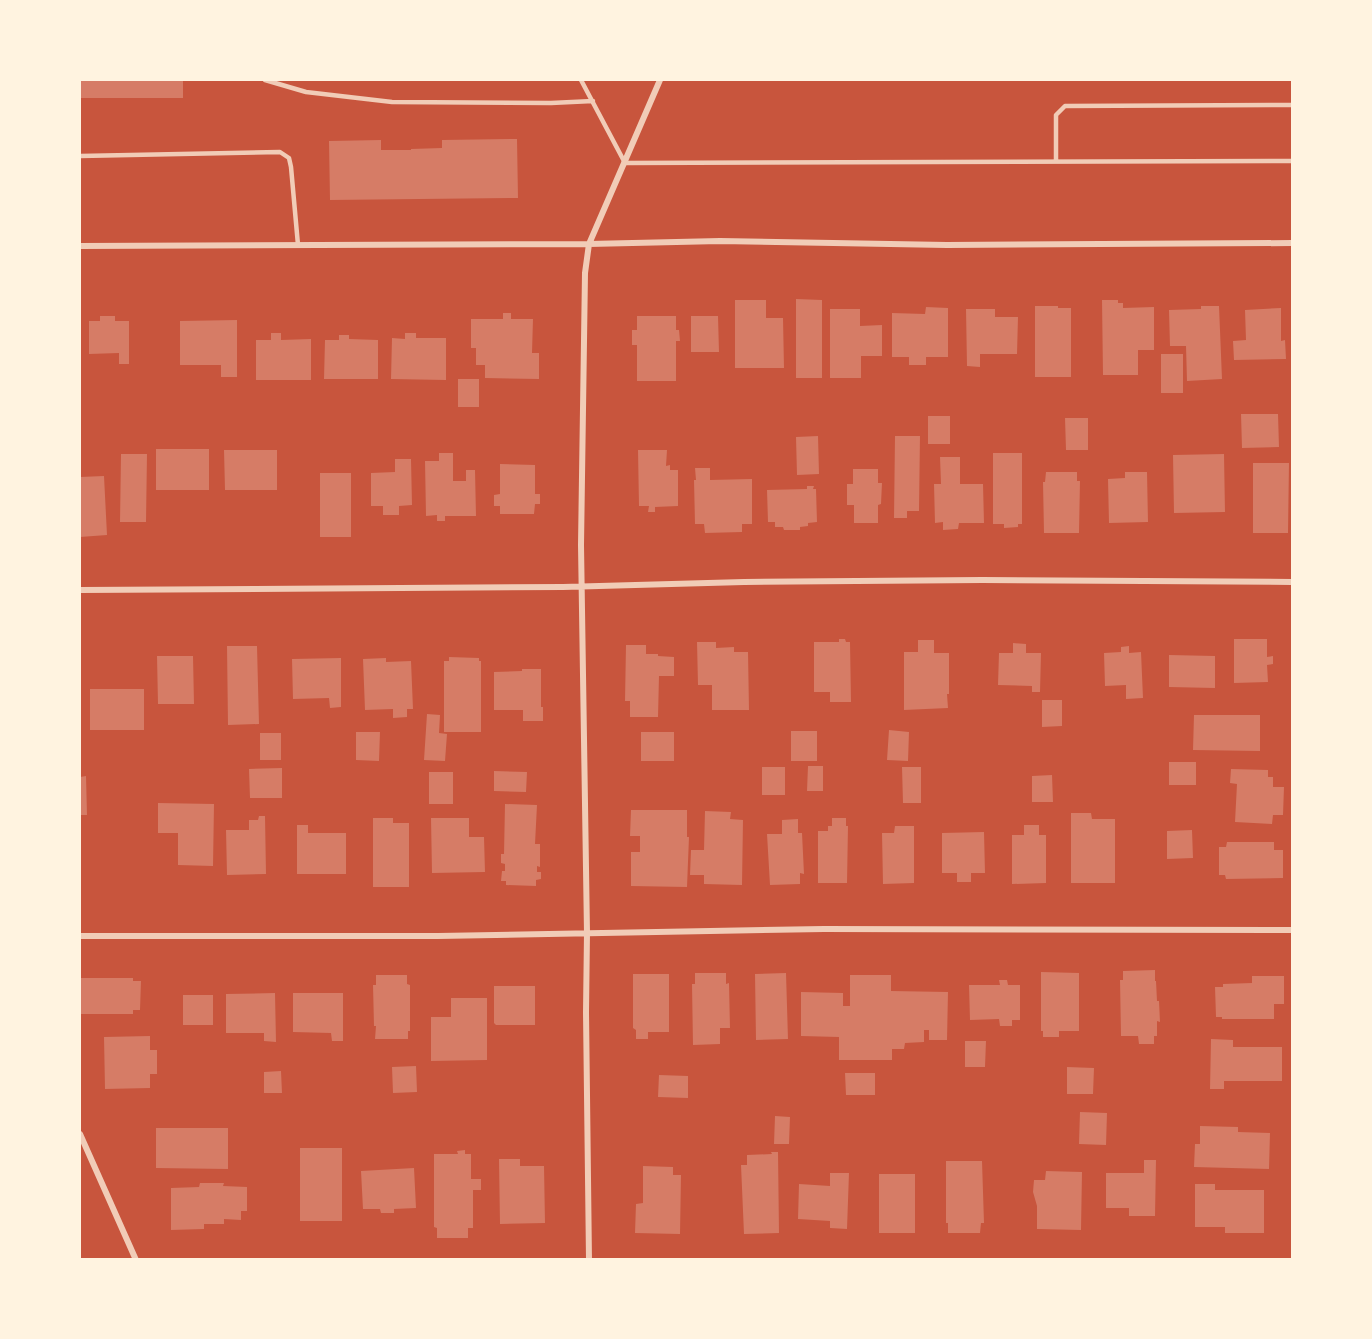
<svg xmlns="http://www.w3.org/2000/svg" width="1372" height="1339" viewBox="0 0 1372 1339" font-family="Manrope,sans-serif">
  <rect width="100%" height="100%" fill="#c8553d"/>
  <path fill="#d67c66" d="M80 80H183V98H80Z
    M517 139 518 198 330 200 329 141 381 140V150H411V149L442 148V140Z
    M796 299 822 300V378H796Z
    M735 300H766V318H783L784 368H735Z
    M1102 300H1118V303H1123V308L1154 307V350H1138V375H1103Z
    M1035 306H1058V308H1071V377H1035Z
    M1201 306H1219L1222 379 1187 381 1186 346H1170L1169 310 1201 309Z
    M926 307 948 308V357H926V365H909V357H892V313L925 314Z
    M1281 308V341L1285 340 1286 359 1234 360 1233 341 1246 340 1245 310Z
    M830 309H860V326L882 325V356H861V378H830Z
    M966 309H995V317H1018L1017 354H980V367L967 366Z
    M503 313H511V319H533L532 353H539V379L485 378V365H476V348H471V319H503Z
    M100 316H115V321H129V364H119V353L89 354V321H100Z
    M637 316H676V330H679L680 341H676V381H637V345H632V330H637Z
    M691 316H718L719 352H691Z
    M237 320V377H221V365H180V321Z
    M271 333H281V340L311 339V380H256V340H271Z
    M405 333H416V338H446V380L391 379 392 338 405 339Z
    M339 335H349V339L378 340V379H324L325 340H339Z
    M1161 354H1183V393H1161Z
    M458 379H479V407H458Z
    M1241 414H1278L1279 447 1242 448Z
    M928 416H950V444H928Z
    M1065 418H1088V450H1066Z
    M818 436 819 474 797 475 796 437Z
    M895 436H920L919 511H907V518H894Z
    M156 449H209V490H156Z
    M224 450H277V490H225Z
    M638 450H667L666 466 670 465V470H678V506L655 507V512H648L649 506H639Z
    M439 453H453V481H466V470H475L476 516H445V521H437V515L426 516 425 461H439Z
    M993 453H1022V524H1018V527L1004 528V524H993Z
    M121 454H147L146 522H120Z
    M1224 454 1225 512 1174 513 1173 455Z
    M940 457H960V484H983L984 523H959L958 529 943 530V522L935 523 934 484H941Z
    M395 459H411L412 505 399 506V515H383V506H371V473L395 472Z
    M1253 463H1289L1288 533H1253Z
    M500 464 535 465V494H540V504H535L534 514H500V506H494V495L500 494Z
    M695 468H710V480L752 479V524H742V532L705 533 704 524H695L694 480H696Z
    M853 469H878V483H882L881 504 878 505V523H854V505H847V484H853Z
    M1046 472H1077V481H1080L1079 533H1044L1043 482H1045Z
    M1125 472H1147L1148 522 1109 523 1108 479 1125 478Z
    M320 473H351V537H320Z
    M104 476 107 535 80 537V477Z
    M807 486H814L813 489H816L817 522 808 523V526L800 527V530H784L783 527H775V522H768L767 490 807 489Z
    M839 639H845L846 642H850L851 702H830V692H814V642H839Z
    M1234 639H1267V657L1273 656V664L1267 665 1268 682 1234 683Z
    M918 640H934V653H949V694H947L948 708 904 710V652H918Z
    M697 642H716V648L734 647V652H748L749 710H712V685H698Z
    M1013 643 1026 644V653H1041L1040 692H1032V686L998 685 999 653H1013Z
    M626 645H646V654H658V656L674 657V676H659L658 717H630V701H625Z
    M227 646H257L259 724 228 725Z
    M1129 646V653L1141 652 1143 698 1126 699V685L1105 686 1104 653 1121 652V647Z
    M1169 655 1215 656V688L1169 687Z
    M157 656H193L194 704H158Z
    M449 657 479 658V661H481V732H444V661H449Z
    M341 658V707L330 708 329 698 293 699 292 659Z
    M386 658V662L411 661 413 709H407V717L393 718V709L365 710 363 659Z
    M522 669H541V707H543V721H523V710H494V672L522 671Z
    M90 689H144V730H90Z
    M1042 700H1062V726L1042 727Z
    M427 714 440 715 439 733 447 734 445 761 424 760Z
    M1194 715H1260V751L1193 750Z
    M889 730 909 732 908 761 887 760Z
    M791 731H817V761H791Z
    M356 732H380L379 761 356 760Z
    M641 732H674V761H641Z
    M260 733H281V760H260Z
    M1169 762H1196V785H1169Z
    M808 766H823V791H807Z
    M762 767H785V795H762Z
    M902 767H921V803H903Z
    M282 768V798H250L249 769Z
    M1231 769 1268 770V777H1273V787H1284L1283 815H1273L1272 824 1235 822 1237 784 1230 783Z
    M494 771 527 772 526 792 494 791Z
    M429 772H453V804H429Z
    M1052 775 1053 802H1032V776Z
    M86 776 87 815H80V777Z
    M158 803 214 804 213 866 178 865V833H158Z
    M505 804 537 805 535 844H540V867L537 866V872H541V879L536 880V886L506 885V881H501L502 871H505V864L501 863V854H504Z
    M631 810H687V837H689L687 887 631 886V852H640V836H630Z
    M705 811 731 812 730 819 743 820 742 885 704 884V875H690L691 850H704Z
    M1071 813H1091L1092 819H1115V883H1071Z
    M259 816H265L266 874 227 875 226 830H249V820H258Z
    M373 818H393V823H409V887H373Z
    M431 818H469V837H484L485 872 432 873Z
    M832 818H846V826H848L847 883H818V831H828V826H832Z
    M798 819V833H802L804 874 800 873V884L770 885 767 834H782V820Z
    M297 825H308V833H346V874H297Z
    M1024 825H1039V835H1046V883L1012 884V835H1024Z
    M895 826H914V883L883 884 882 833H894Z
    M1192 830 1193 858 1167 859V831Z
    M984 832 985 873H971V882H957V873H942V833Z
    M1227 842H1274V850H1283V878L1226 879 1225 875H1219V847H1226Z
    M1155 970V981H1156L1157 1001H1159L1160 1022 1157 1021V1036H1154V1044H1139L1138 1036H1121L1120 980H1123V971Z
    M1041 972 1079 973V1031H1059V1037H1043V1031H1041Z
    M695 973H726V984L729 983 730 1028H720V1044L693 1045 692 984H695Z
    M786 973 788 1039 756 1040 755 974Z
    M633 974H669V1032H648V1039H636V1030L633 1028Z
    M376 975H407V984L410 985V1031H408V1039H375L376 1026H374L373 985H376Z
    M850 975H891V991L948 992 947 1040H929V1030H924V1042L905 1043 904 1049H892V1060H839V1037L801 1036V992L843 993V1006H850Z
    M1252 976H1284V1004H1274V1019H1222V1017H1216L1215 987H1223V984L1252 983Z
    M80 978H133V981H141L140 1010H133V1014H80Z
    M999 980H1007L1008 985H1020V1020H1012V1026H1000L999 1019 970 1020 969 985H1000Z
    M494 986H535V1025H496L494 1023Z
    M275 993 276 1042 264 1041V1033H226V994Z
    M293 993H343V1041H332L331 1033 293 1032Z
    M183 995H213V1025H183Z
    M451 998H487V1060L431 1061V1017H451Z
    M150 1036V1050H157V1074H150V1088L105 1089 104 1037Z
    M1211 1039 1233 1040V1047H1282V1081H1224V1089H1210Z
    M965 1041H986L985 1067H965Z
    M416 1066 417 1092 393 1093 392 1067Z
    M1067 1067 1094 1068 1093 1094H1067Z
    M281 1071 282 1093H264V1072Z
    M845 1073H875V1095H846Z
    M659 1075 688 1076V1098L658 1097Z
    M1080 1112 1107 1113 1106 1145 1079 1144Z
    M775 1116 790 1117 789 1144H774Z
    M1200 1126 1238 1127V1132L1270 1133 1269 1169 1194 1167 1195 1144H1200Z
    M156 1128H228V1169L156 1168Z
    M300 1148H342V1221H300Z
    M465 1150V1154H471V1179H481V1190H473V1228H468V1238H437V1228L434 1227V1154H458L457 1151Z
    M771 1152H778L779 1233 744 1234 741 1165H747V1155L772 1154Z
    M499 1159H520V1166H544L545 1223 500 1224Z
    M1144 1160H1156L1155 1216H1129V1208H1106V1173H1144Z
    M946 1161H982L984 1223H981L980 1233H948V1223H946Z
    M643 1166 673 1167V1175H681L680 1234 635 1233 636 1204 643 1203Z
    M414 1168 416 1208 394 1209V1213H381L380 1209H363L361 1171Z
    M1046 1171 1082 1172 1081 1230 1037 1229V1206L1033 1192 1034 1180H1045Z
    M830 1173H849L847 1229 830 1228V1221L798 1219 799 1184 830 1186Z
    M879 1174H915V1233H879Z
    M200 1183H224L223 1186 247 1187V1211H241V1220L224 1219V1224H204V1229L171 1230V1188L199 1187Z
    M1195 1184H1215V1190H1264V1233H1225V1227H1195Z"/>
  <g fill="none" stroke-linecap="round" stroke-linejoin="round">
    <path stroke="#f1ccb7" stroke-width="4.5" d="M265 80 306 92 392 102 551 103 593 101
      M581 80 625 163 1292 161
      M80 156 280 152 289 158 291 167 298 245
      M1056 161V115L1065 106 1292 105"/>
    <path stroke="#f1ccb7" stroke-width="6" d="M80 246 589 244 720 241 947 245 1292 243
      M80 590 563 587 744 582 982 580 1292 582
      M80 936H438L824 929 1292 930
      M80 1134 136 1260
      M589 1260 586 1012 587 933 581 545 585 273 589 244 660 80"/>
  </g>
  <rect width="1372" height="1339" fill="none" stroke="#fff3e0" stroke-width="162"/>
</svg>
